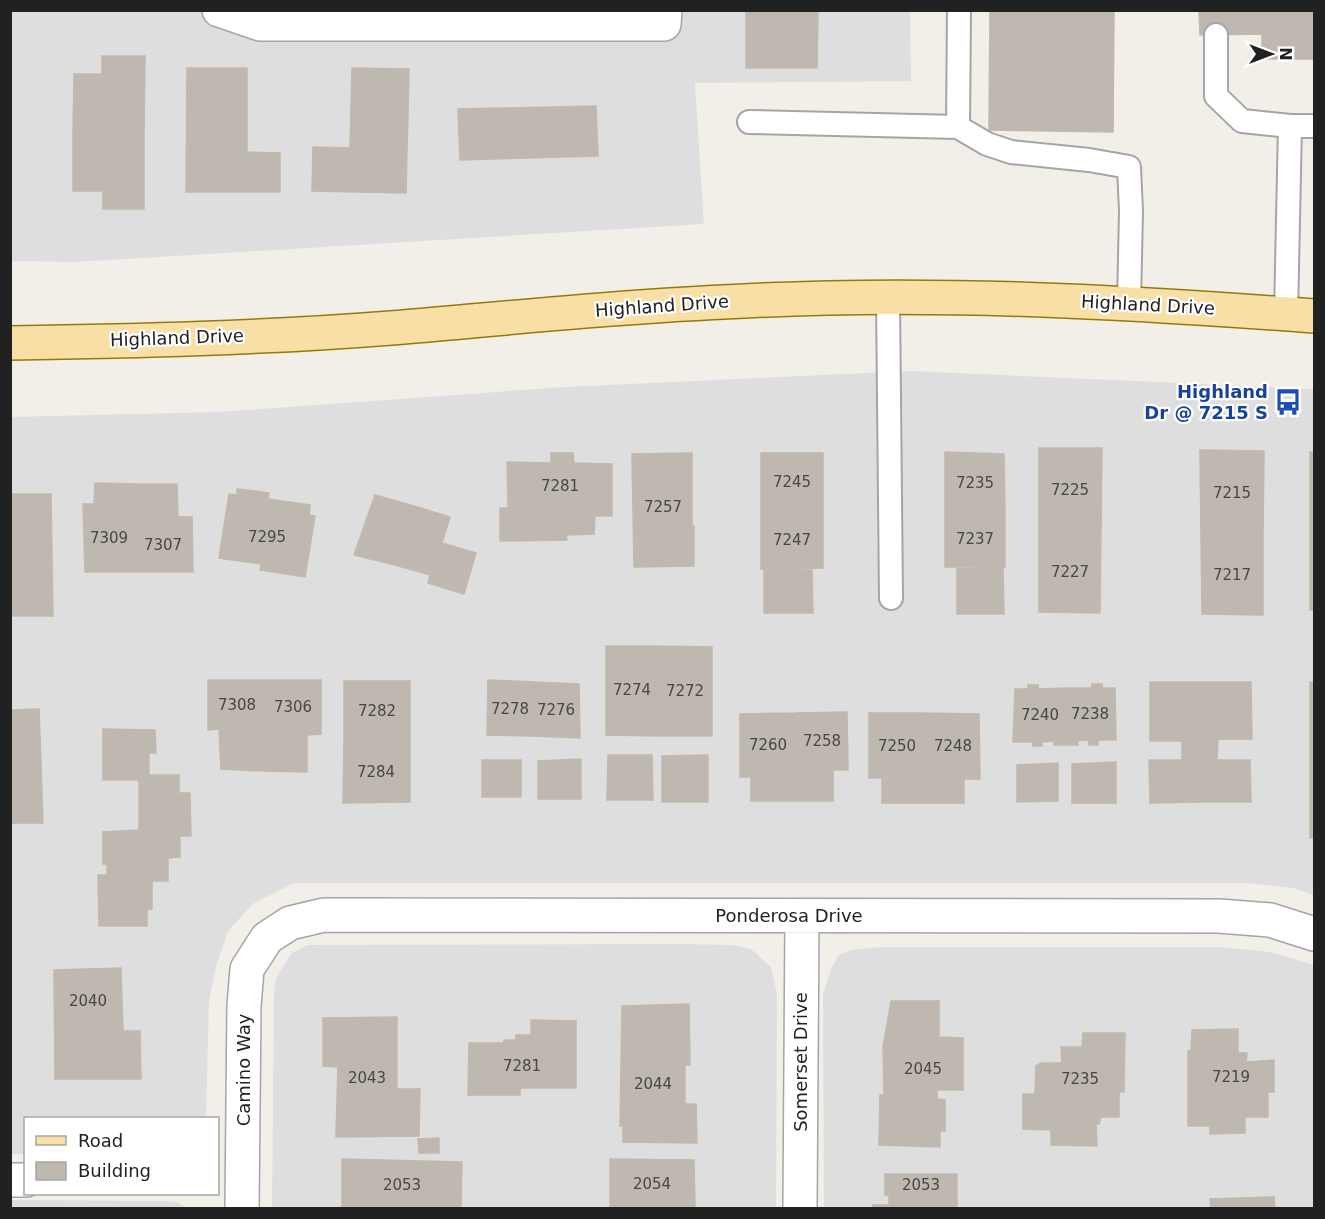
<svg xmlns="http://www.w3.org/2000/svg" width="1325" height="1219" viewBox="0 0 1325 1219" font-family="'DejaVu Sans',sans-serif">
  <rect width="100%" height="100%" fill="#f1efe8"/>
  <path fill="#dfdede" d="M11 11H910L911 81 695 83 704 224 75 262 11 261Z
    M911 371 1314 389V895L1293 888 1248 883H294L253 904 228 931 216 966 209 1001 206 1118H26L25 1154H11L10 417 218 412 564 387Z
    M679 944 732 945 751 949 771 967 777 994 776 1208H272L274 994 276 978 291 954 307 945Z
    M881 947H1220L1270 952 1314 965V1208H824L823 994 831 969 839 955 851 950Z
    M11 1200 159 1201 176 1202 188 1208H11Z"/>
  <path fill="#beb8b1" stroke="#c2b8ab" stroke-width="1.5" d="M746 10H818L817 68H746Z
    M990 10H1114L1113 132 989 130Z
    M1199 10H1314V59H1262V34L1200 35Z
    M102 56H145L144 133H73L74 74H102Z
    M187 68H247V152L280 153V192H186Z
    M352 68 409 69 406 193 312 191 313 147 350 148Z
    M596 106 598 156 460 160 458 109Z
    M73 133H144V209H103V191H73Z
    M1039 448H1102L1101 532H1039Z
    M1200 450 1264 451 1263 535 1201 536Z
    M945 452 1004 454 1005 511 945 512Z
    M1310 452H1314V534H1310Z
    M551 453H573L574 463 612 464V516H595L594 534 566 535 567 540 500 541V508H508L507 462 551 463Z
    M692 453V526H694V566L634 567 632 454Z
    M761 453H823V512L761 511Z
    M95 483 135 484 134 572H85L83 504H94Z
    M135 484H177L178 517H192L193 572H134Z
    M237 489 269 493 268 499 310 505 309 515 315 516 305 577 260 570 261 564 219 558 229 494 237 495Z
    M10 494H51L53 616H10Z
    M375 495 414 506 395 565 354 555Z
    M414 506 450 517 442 543 476 553 464 594 428 583 430 575 395 565Z
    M761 511 823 512V568L761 569Z
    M1005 511V567H945V512Z
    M1039 532H1101L1100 613 1039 612Z
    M1310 534H1314V610H1310Z
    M1263 535V615L1202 614 1201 536Z
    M1003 568 1004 614H957V569Z
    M764 570H812L813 613H764Z
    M606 646H658L659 736 606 735Z
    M658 646 712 647V736H659Z
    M208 680H266L264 771 221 769 219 729 208 730Z
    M266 680H321V734L307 735V772L264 771Z
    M488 680 534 682 532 736 487 735Z
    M344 681H410V741L344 742Z
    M534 682 579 684 580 738 532 736Z
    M1150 682H1201L1200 802 1150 803 1149 760H1182V741H1150Z
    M1201 682H1251L1252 739H1218L1217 760H1250L1251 802H1200Z
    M1310 682H1314V760H1310Z
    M1092 684H1102V688H1115L1116 740H1098V745H1089V740L1077 741 1078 745H1065L1066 688H1092Z
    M1028 685H1038V689L1066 688 1065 745H1054V741L1042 742V746H1033V742H1013L1015 689H1028Z
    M39 709 43 823H10V710Z
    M847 712 848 770H833V801H796V713Z
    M796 713V801H751V777H740V714Z
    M869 713H926L925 803H882V778H869Z
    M926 713 979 714 980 779H964V803H925Z
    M103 729 155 730 156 753H149V775H179V793H190L191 836H157V831L139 830V780H103Z
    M410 741V802L343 803 344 742Z
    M608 755H652L653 800H607Z
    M708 755V802H662V756Z
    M581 759V799H538V761Z
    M482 760H521V797H482Z
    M1310 760H1314V838H1310Z
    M1116 762V803H1072V764Z
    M1058 763V801L1017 802V765Z
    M139 830 157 831V836L180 837V857L168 858V881H152V909H147V926H99L98 875H107V864H103V832Z
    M121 968 123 1031H140L141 1079H55L54 970Z
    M891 1001H939V1037L963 1038V1090H937V1099L945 1100V1131H940V1147L879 1145 880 1095H884L883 1047Z
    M689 1004 690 1065H685V1104H696L697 1143 623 1142V1126H620L622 1006Z
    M397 1017V1089H420L419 1136 336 1137 338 1067 323 1066V1018Z
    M531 1020 576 1021V1088H520V1095H468L469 1043H504V1040H516V1035H531Z
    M1238 1029V1053H1247L1246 1062 1274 1060V1092H1268V1117H1245V1133L1210 1134V1126H1188V1051L1191 1050 1192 1030Z
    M1083 1033H1125L1124 1092H1119V1117H1101L1099 1124H1096L1097 1146 1051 1145V1130L1023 1129V1094H1035L1036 1066 1041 1063H1062L1061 1047H1082Z
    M439 1138V1153H419L418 1139Z
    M342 1159 462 1162 461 1208H342Z
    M610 1159 694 1160 695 1208H610Z
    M885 1174H957V1208H873V1205H889V1195H885Z
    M1274 1197 1275 1208H1211L1210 1199Z"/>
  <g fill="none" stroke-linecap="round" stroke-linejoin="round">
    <defs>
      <path id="lane" d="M1216 35V96L1242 121 1290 126
        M749 122 958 127 987 144 1011 152 1089 160 1129 167 1131 211 1129 304
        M958 127 959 10
        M888 298 891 598
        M1286 314 1290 126H1314"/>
      <path id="street" d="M219 10 260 24H664L665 10
        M10 1180H26
        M242 1208 244 1006 247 969 267 938 290 923 324 915 1219 916 1270 920 1314 934
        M800 1208 802 916"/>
      <path id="primary" d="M10 343C137 341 264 338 391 328 509 318 626 306 744 301 934 291 1125 302 1314 316"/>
    </defs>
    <use href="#lane" stroke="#a5a5a5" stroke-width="26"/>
    <use href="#street" stroke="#a5a5a5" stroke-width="36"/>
    <use href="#primary" stroke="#967a08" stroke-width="36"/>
    <use href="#lane" stroke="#fff" stroke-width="22"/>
    <use href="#street" stroke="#fff" stroke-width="33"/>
    <use href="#primary" stroke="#f7dfa6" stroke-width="33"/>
  </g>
  <defs>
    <symbol id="bus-bare" viewBox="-9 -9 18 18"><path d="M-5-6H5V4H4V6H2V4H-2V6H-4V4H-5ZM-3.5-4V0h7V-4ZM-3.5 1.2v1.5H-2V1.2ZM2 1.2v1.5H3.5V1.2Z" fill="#1a4fb4" stroke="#fff" stroke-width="2.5" paint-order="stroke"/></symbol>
  </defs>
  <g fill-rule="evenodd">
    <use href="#bus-bare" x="1269" y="383" width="38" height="38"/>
  </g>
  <g text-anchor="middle" stroke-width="4.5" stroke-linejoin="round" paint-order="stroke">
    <g font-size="15" fill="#484745">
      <text x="792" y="487">7245</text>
      <text x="975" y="488">7235</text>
      <text x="560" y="491">7281</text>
      <text x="1070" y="495">7225</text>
      <text x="1232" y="498">7215</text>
      <text x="663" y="512">7257</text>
      <text x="267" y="542">7295</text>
      <text x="109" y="543">7309</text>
      <text x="975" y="544">7237</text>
      <text x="792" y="545">7247</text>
      <text x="163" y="550">7307</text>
      <text x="1070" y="577">7227</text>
      <text x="1232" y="580">7217</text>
      <text x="632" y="695">7274</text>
      <text x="685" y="696">7272</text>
      <text x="237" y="710">7308</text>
      <text x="293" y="712">7306</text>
      <text x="510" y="714">7278</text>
      <text x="556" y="715">7276</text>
      <text x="377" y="716">7282</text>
      <text x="1090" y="719">7238</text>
      <text x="1040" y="720">7240</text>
      <text x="822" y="746">7258</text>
      <text x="768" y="750">7260</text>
      <text x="897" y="751">7250</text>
      <text x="953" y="751">7248</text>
      <text x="376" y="777">7284</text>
      <text x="88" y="1006">2040</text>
      <text x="522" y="1071">7281</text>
      <text x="923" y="1074">2045</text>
      <text x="1231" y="1082">7219</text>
      <text x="367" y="1083">2043</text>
      <text x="1080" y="1084">7235</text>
      <text x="653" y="1089">2044</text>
      <text x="652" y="1189">2054</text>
      <text x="402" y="1190">2053</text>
      <text x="921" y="1190">2053</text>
    </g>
    <g font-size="18" fill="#212121" stroke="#fff">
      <text transform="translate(1148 305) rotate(3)" y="6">Highland Drive</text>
      <text transform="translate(662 306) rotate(-4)" y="6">Highland Drive</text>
      <text transform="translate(177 338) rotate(-2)" y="6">Highland Drive</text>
      <text x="789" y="922">Ponderosa Drive</text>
      <text transform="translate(801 1062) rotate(-90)" y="6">Somerset Drive</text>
      <text transform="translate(244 1070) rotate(-90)" y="6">Camino Way</text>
    </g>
    <g font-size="18" font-weight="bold" fill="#164399" stroke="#fff" text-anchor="end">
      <text x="1268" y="398">Highland<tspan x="1268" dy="21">Dr @ 7215 S</tspan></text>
    </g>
  </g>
  <rect width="1325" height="1219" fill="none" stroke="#212121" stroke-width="24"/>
  <rect x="24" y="1117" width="195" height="78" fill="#ffffff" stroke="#a6a6a6" stroke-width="1.5"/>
  <rect x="36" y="1136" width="30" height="9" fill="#f7dfa6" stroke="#a6a6a6" stroke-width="1.5"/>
  <text x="78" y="1147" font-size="18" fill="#212121">Road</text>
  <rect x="36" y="1162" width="30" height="18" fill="#beb8b1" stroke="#a6a6a6" stroke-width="1.5"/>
  <text x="78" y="1177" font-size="18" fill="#212121">Building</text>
  <g transform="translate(1271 54) rotate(90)" stroke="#ffffff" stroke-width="4.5" paint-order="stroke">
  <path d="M0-4.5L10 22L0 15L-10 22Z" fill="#212121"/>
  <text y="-9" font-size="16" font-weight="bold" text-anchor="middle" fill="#212121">N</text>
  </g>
</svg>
